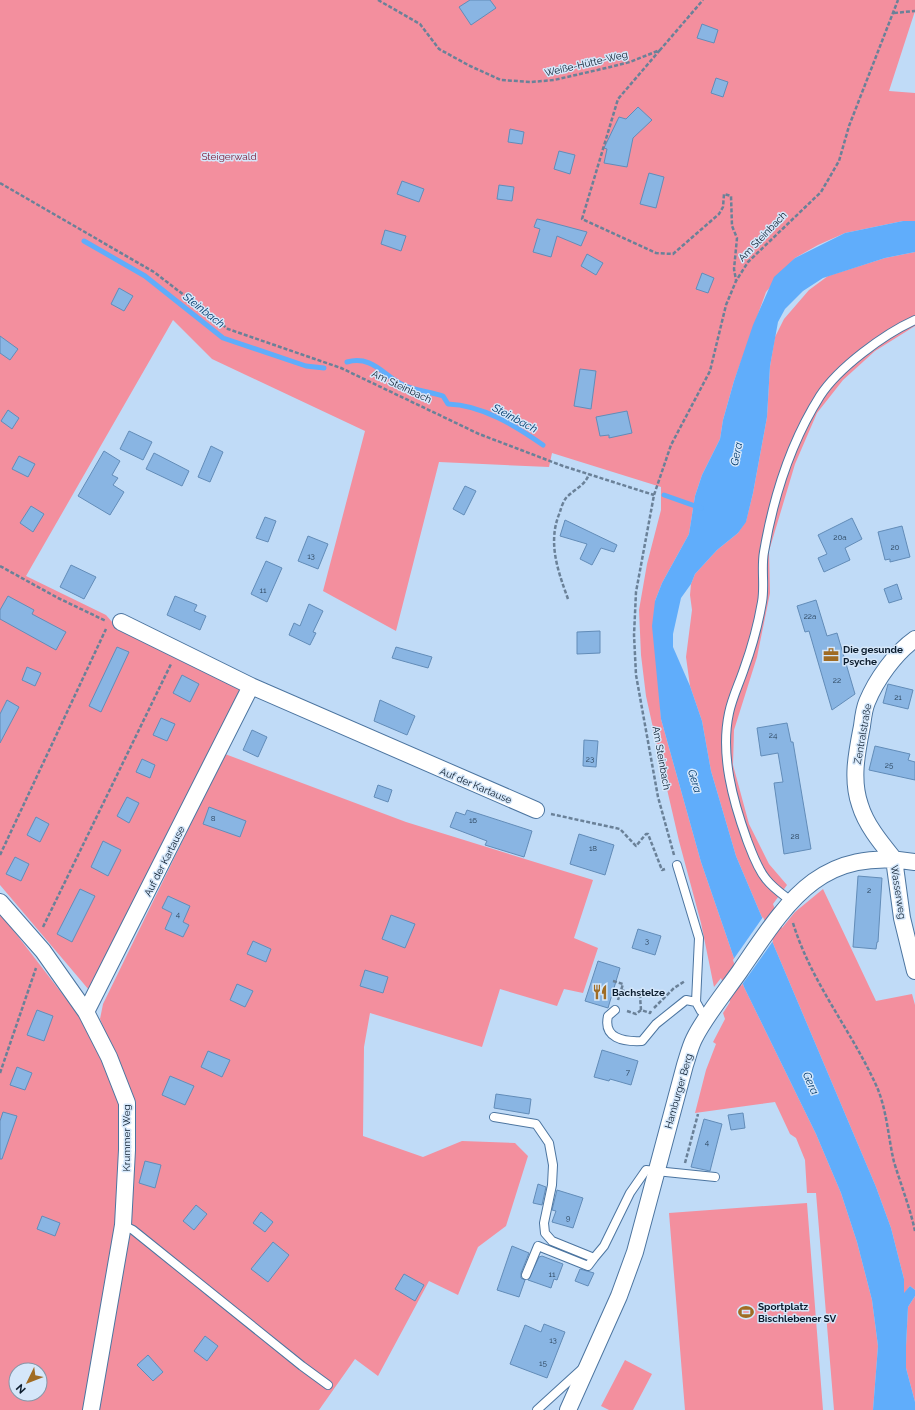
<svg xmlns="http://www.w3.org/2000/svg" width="915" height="1410" viewBox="0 0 915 1410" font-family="Raleway,sans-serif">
  <rect width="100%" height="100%" fill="#c0dbf7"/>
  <path fill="#f38f9e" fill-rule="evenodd" d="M0 0H915V11L889 91 915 93V221H903L845 233 818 245 795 258 766 292 734 381 723 420 720 439 702 475 695 496 689 534 662 583 655 601 661 719 701 862 744 987 816 1134 841 1193 857 1242 872 1300 878 1346 873 1410H834L816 1193H807L805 1160 796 1138 790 1134 775 1102 695 1113 706 1070 716 1044 713 1042 725 1019 723 1013 730 1002 721 978 714 987 701 923 679 841 657 746 646 696 641 655 639 610 647 564 661 510V487L552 453 549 467 439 462 396 631 323 591 365 431 212 359 173 320 26 576 106 615 119 630 243 691 89 990 0 885Z
    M915 252V326L875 351 843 380 817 413 795 464 769 551 770 593 757 657 734 730 733 765 749 824 769 864 787 885 773 904 782 928 795 912 823 889 876 1001 912 994 915 1005V1290L910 1286 904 1294V1279L891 1228 876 1187 736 856 711 771 702 721 690 686 686 657 692 610 690 595 691 584 695 574 717 550 738 533 746 521 753 493 767 417 770 366 775 337 784 319 809 290 828 276 885 258Z
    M225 754 406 822 593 880 574 938 598 948 583 993 564 989 557 1006 500 989 482 1047 370 1013 364 1047 363 1136 423 1157 462 1141 515 1143 528 1156 506 1226 478 1247 458 1295 429 1281 378 1376 355 1359 319 1410H96L116 1230 86 1410H0V913L77 1013 96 1046 119 1097 136 1103 100 1019 103 1004ZM16 1370H40V1394H16Z
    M807 1203 823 1410H685L669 1213Z
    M915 1296V1402L906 1368V1346L908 1307Z
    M625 1360 652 1374 633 1410H609L601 1406Z"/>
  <path fill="#60adfb" d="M903 221H915V252L885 258 823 278 803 291 785 309 778 322 770 366 767 417 753 493 746 522 738 533 717 550 695 574 691 584 681 598 673 634V647L690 686 702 721 711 771 736 856 876 1187 891 1228 904 1279V1293L910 1286 915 1290V1296L908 1307 906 1346V1368L915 1402V1410H873L878 1346 872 1300 857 1242 841 1193 816 1134 744 987 701 862 661 719 652 626 655 601 662 583 689 534 695 496 702 475 720 439 723 420 734 381 753 325 774 277 795 258 845 233Z"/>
  <path fill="#c0dbf7" d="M763 917 773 941 741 986 733 960Z"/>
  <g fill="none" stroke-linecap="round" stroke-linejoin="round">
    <path stroke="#60adfb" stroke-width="5" d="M84 241 145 276 223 338 306 366 324 368
      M347 362C372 355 383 375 403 385 413 390 431 392 443 396L448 404C482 405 516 426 543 445
      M664 495 701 508"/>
  </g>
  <path fill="#89b5e3" stroke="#628cb8" d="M470 0H490L496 8 471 25 459 7Z
    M702 24 718 30 714 43 697 38Z
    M716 78 728 82 723 97 711 93Z
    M638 107 652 120 633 138 627 167 604 163 607 149 604 148 619 117 626 119Z
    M510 129 524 132 522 144 508 142Z
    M559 151 575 155 570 174 554 169Z
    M649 173 664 177 656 208 640 204Z
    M402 181 424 189 419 202 397 194Z
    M499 185 514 187 512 201 497 199Z
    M537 219 542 220 587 232 581 246 557 236 551 257 533 252 540 229 534 227Z
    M385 230 406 236 401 251 381 244Z
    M587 254 603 263 596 275 581 266Z
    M702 273 714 278 708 293 696 289Z
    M119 288 133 296 124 311 111 304Z
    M0 336 18 349 10 360 0 353Z
    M580 369 596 371 591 409 574 406Z
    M8 410 19 418 12 429 1 421Z
    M627 411 632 433 609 438V435L600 436 596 417Z
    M129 431 152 442 143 460 120 449Z
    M211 446 223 452 210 482 198 477Z
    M104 451 120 461 112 475 118 478 113 485 124 492 110 515 78 496Z
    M154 453 189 471 182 486 146 469Z
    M19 456 35 464 28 477 12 469Z
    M465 486 476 491 464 515 453 509Z
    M31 506 44 514 33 532 20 523Z
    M265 517 276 521 268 542 256 538Z
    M852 518 862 539 845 548 850 560 824 572 818 558 827 554 818 535Z
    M565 520 617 545 614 552 601 548 592 565 580 559 587 544 560 536Z
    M902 526 910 557 890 562V559L885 560 878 532Z
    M308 536 328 544 318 569 298 561Z
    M266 561 282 568 267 602 251 594Z
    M71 565 96 577 84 599 60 587Z
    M897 584 902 599 889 603 884 589Z
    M8 596 34 610 32 614 66 632 56 650 0 619V610Z
    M175 596 197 605 194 611 206 616 200 630 167 615Z
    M816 600 827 636 837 633 855 694 832 710 809 631 805 632 797 606Z
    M309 604 323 611 313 632 316 633 310 645 289 635 294 623 300 626Z
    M600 631V653L577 654V632Z
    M117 647 129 652 101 712 89 706Z
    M396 647 432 657 428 668 392 658Z
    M27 667 41 673 35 686 22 680Z
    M182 675 199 684 190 702 173 693Z
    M888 684 913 690 908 709 883 703Z
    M7 700 19 707 0 743V714Z
    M380 700 415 716 407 735 374 721Z
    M161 718 175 724 167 741 153 735Z
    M787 723 791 742H793L811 849 784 854 774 783 783 782 778 753 761 756 757 728Z
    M252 730 267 737 258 757 243 750Z
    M584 740 598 741 596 767 583 766Z
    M875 746 910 754 908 760 915 762V780L869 770Z
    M142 759 155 765 150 778 136 772Z
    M378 785 392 790 388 802 374 797Z
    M127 797 139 803 129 823 117 816Z
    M209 807 246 821 240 837 203 824Z
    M467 810 532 831 524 857 485 845 487 841 450 827 456 812 465 815Z
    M36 817 49 824 40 842 27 835Z
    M579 834 614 845 605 875 570 864Z
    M103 841 121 850 108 876 91 867Z
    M15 857 29 864 21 881 6 874Z
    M858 876 882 878 878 942H877L876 949 853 947Z
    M80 889 95 896 72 942 57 934Z
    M168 896 190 906 183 922 189 925 183 937 165 929 172 913 162 908Z
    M391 915 415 924 405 948 382 939Z
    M638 929 661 936 655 955 632 948Z
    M253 941 271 949 266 962 247 954Z
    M598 961 620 968 608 1008 585 1001Z
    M365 970 388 977 383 993 360 986Z
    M237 984 253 991 245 1007 230 1000Z
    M37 1010 53 1016 44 1041 27 1035Z
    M602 1050 638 1061 631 1085 610 1079 609 1081 594 1077Z
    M208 1051 230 1060 222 1077 201 1067Z
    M17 1067 32 1073 25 1090 10 1085Z
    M170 1076 194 1086 185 1105 162 1095Z
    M496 1094 531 1099 529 1114 494 1108Z
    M3 1112 17 1116 2 1159H0V1121Z
    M743 1113 745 1128 731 1130 728 1115Z
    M704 1119 722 1124 710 1171 691 1167Z
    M145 1161 161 1165 155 1188 139 1183Z
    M538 1184 546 1187 542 1205 533 1203Z
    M557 1190 583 1198 573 1228 552 1222 556 1211 552 1210Z
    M196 1205 207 1214 194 1230 183 1221Z
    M261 1212 273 1222 265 1232 253 1223Z
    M42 1216 60 1223 55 1236 37 1229Z
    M273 1242 289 1255 268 1282 251 1269Z
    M512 1246 529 1253 521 1273V1278L525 1280 519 1297 497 1290Z
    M542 1256 563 1264 557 1280 554 1279 551 1288 528 1280 539 1257Z
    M580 1269 594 1273 588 1286 575 1281Z
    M404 1274 424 1285 415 1301 395 1289Z
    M544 1324 565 1332 547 1378 510 1364 525 1325 541 1332Z
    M205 1336 218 1346 207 1361 194 1351Z
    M148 1355 163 1372 153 1381 137 1365Z"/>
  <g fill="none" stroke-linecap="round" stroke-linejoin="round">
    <defs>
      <path id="lane" d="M677 865 699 938 696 1002 701 1011 708 1018
        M791 901C782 894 773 888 766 879 757 868 752 853 747 840 733 801 720 755 729 713 732 698 739 684 744 669 752 647 758 625 762 602 765 586 761 568 764 552 773 499 791 442 820 396 838 368 884 334 915 320
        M615 1010 608 1016C603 1038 623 1042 642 1041L656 1024 686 1000 696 1002
        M494 1117 536 1124 549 1143 553 1165 552 1185 544 1223 545 1233 552 1241 594 1258 604 1246 630 1193 646 1170 715 1177
        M123 1225 133 1230 302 1366 328 1385
        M526 1275 538 1246 588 1266 594 1258
        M537 1410 582 1369"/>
      <path id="street" d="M121 622 251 686 536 810
        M894 859C881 843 866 825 860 805 851 779 857 752 862 726 863 718 864 709 867 702 876 680 895 653 915 639
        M894 859 902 918 915 971
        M0 902 43 951 86 1012 109 1057 127 1103V1150L123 1225 91 1410
        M86 1012 251 686
        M568 1410 619 1296 635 1252 685 1065C688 1056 690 1047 694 1039 704 1018 726 991 740 971 788 901 819 847 915 862"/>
    </defs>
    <use href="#lane" stroke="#4c75a0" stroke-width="10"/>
    <use href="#street" stroke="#4c75a0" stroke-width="18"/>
    <path stroke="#6a8198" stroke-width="2.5" stroke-dasharray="4 2" stroke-linecap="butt" d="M378 0 420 24 439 49 470 66 501 80 531 82 554 80 606 68 630 62 660 50 703 0
      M894 13 915 11
      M660 50 618 99 582 219 656 253 673 254 719 214 723 207 724 194 731 196 732 226 737 238 734 269 736 280
      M0 183 154 272 228 329 341 368 479 434 563 466 654 495
      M0 566 58 598 106 621
      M568 599C558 571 547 542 560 512 561 508 563 502 566 498 574 489 585 486 589 474
      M551 814 620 829 636 846 646 834H648L662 870 665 869
      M0 855 106 629
      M674 855 658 797 636 675 634 635 636 592 654 495 671 445 710 371 726 305 736 281 748 262 821 192 839 161 849 126 898 0
      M793 923C811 982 851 1030 876 1085 887 1109 888 1137 894 1162 901 1185 910 1208 915 1231
      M43 927 171 664
      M613 981 623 984 618 1000
      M621 990 640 996 641 1010
      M654 1008 674 988 685 981
      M627 1011 636 1014 641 1010 650 1013 651 1011
      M0 1073 36 968
      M685 1163 698 1114"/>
    <use href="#lane" stroke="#fff" stroke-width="8"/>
    <use href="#street" stroke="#fff" stroke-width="16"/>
  </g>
  <defs>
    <symbol id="office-bare" viewBox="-9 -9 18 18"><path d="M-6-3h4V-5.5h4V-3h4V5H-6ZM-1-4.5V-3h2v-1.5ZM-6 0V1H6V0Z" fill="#a06c24" stroke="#d5e7fa" stroke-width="2.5" paint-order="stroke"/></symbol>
    <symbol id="restaurant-bare" viewBox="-9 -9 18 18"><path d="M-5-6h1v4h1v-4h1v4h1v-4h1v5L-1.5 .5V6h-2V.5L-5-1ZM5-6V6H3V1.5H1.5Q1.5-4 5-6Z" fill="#a06c24" stroke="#d5e7fa" stroke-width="2.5" paint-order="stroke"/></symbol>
    <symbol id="stadium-bare" viewBox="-9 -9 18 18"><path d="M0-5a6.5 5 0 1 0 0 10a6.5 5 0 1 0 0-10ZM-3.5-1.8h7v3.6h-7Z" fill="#a06c24" stroke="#d5e7fa" stroke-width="2.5" paint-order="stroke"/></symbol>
  </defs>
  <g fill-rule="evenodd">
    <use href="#office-bare" x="820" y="644" width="22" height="22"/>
    <use href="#restaurant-bare" x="589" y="981" width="22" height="22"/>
    <use href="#stadium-bare" x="735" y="1301" width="22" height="22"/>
  </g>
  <g text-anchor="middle" stroke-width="3" stroke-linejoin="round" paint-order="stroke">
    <g font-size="8" fill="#2a425a">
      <text x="840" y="540">20a</text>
      <text x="895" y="550">20</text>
      <text x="311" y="559">13</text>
      <text x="263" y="593">11</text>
      <text x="810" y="619">22a</text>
      <text x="837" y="683">22</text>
      <text x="898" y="700">21</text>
      <text x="773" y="738">24</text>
      <text x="590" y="762">23</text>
      <text x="889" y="768">25</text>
      <text x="213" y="821">8</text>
      <text x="473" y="823">16</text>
      <text x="795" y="839">28</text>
      <text x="593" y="851">18</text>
      <text x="869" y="893">2</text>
      <text x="178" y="917">4</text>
      <text x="647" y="944">3</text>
      <text x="628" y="1075">7</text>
      <text x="707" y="1145">4</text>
      <text x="568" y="1221">9</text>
      <text x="552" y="1277">11</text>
      <text x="553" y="1343">13</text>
      <text x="543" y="1366">15</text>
    </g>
    <g font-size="10" fill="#0b1c2d" stroke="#d5e7fa">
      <text transform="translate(586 63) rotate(-13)" y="4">Weiße-Hütte-Weg</text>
      <text transform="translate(762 236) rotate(-46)" y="4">Am Steinbach</text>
      <text transform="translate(402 386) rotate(25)" y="4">Am Steinbach</text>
      <text transform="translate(862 734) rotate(-80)" y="4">Zentralstraße</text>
      <text transform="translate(662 758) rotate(80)" y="4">Am Steinbach</text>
      <text transform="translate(476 785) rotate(23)" y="4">Auf der Kartause</text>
      <text transform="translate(164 861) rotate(-63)" y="4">Auf der Kartause</text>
      <text transform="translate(899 892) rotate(81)" y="4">Wasserweg</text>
      <text transform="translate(678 1091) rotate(-74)" y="4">Hamburger Berg</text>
      <text transform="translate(126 1138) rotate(-90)" y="4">Krummer Weg</text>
    </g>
    <g font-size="10" fill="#7b1733" stroke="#d5e7fa">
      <text x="229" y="160">Steigerwald</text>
    </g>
    <g font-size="10" font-weight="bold" fill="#0b1c2d" stroke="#d5e7fa" text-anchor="start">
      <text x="843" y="653">Die gesunde<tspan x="843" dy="12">Psyche</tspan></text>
      <text x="612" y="996">Bachstelze</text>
      <text x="758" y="1310">Sportplatz<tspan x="758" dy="12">Bischlebener SV</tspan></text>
    </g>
    <g font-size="11" font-style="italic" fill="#00396a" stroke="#d5e7fa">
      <text transform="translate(204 310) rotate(38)" y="4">Steinbach</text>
      <text transform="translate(515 418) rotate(28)" y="4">Steinbach</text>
      <text transform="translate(736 454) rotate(-79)" y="4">Gera</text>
      <text transform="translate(695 781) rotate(73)" y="4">Gera</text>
      <text transform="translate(811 1083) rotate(65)" y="4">Gera</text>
    </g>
  </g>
  <g transform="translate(28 1382) rotate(227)"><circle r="19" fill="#d5e7fa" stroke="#8496a8"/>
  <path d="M0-3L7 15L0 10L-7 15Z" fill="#a06c24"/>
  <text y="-6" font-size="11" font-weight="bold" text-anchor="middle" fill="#0b1c2d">N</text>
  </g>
</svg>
